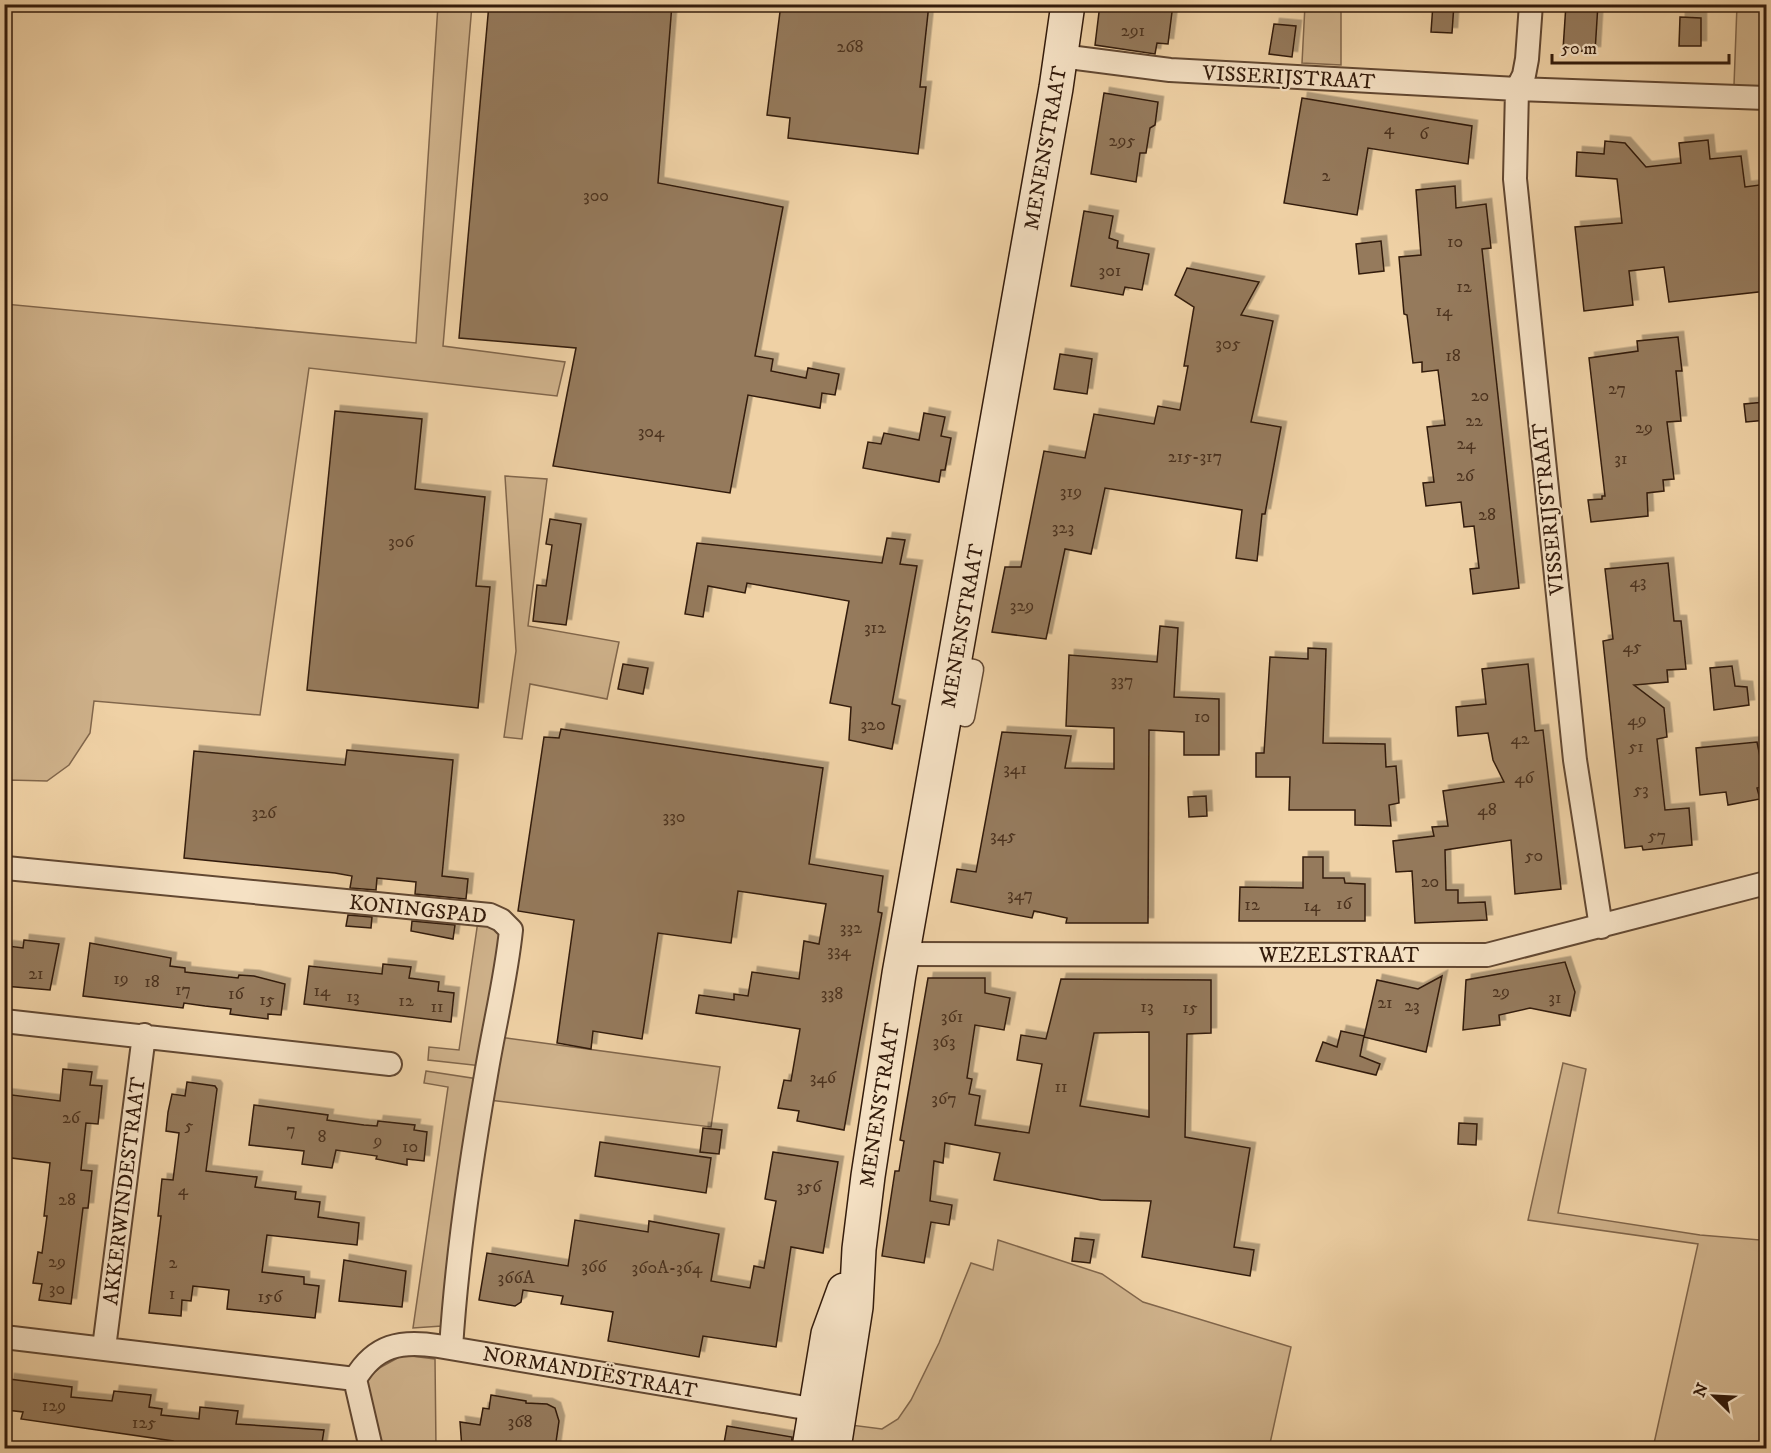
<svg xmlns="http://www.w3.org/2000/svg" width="1771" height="1453" viewBox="0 0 1771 1453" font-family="'IM FELL DW Pica',serif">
  <defs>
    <filter id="shadow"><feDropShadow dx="5.5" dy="-5.5" stdDeviation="0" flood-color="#0004"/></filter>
  </defs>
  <rect width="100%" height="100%" fill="#efd1a5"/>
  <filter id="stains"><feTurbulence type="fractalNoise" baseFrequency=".00333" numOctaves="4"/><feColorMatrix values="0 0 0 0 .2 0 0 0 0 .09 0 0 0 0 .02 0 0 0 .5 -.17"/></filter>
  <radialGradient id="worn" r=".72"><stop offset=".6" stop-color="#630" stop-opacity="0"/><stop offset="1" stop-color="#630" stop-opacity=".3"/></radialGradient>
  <path fill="#cfb28b" stroke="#81664b" stroke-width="1.5" d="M438 5H472L443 346 565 362 557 396 309 368 260 715 94 701 90 733 69 765 47 781 9 780 5 809V304L416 343Z
    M1305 5H1341V65L1302 63Z
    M1737 5H1764L1762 88 1734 85Z
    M505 476 547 479 528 626 619 642 607 699 530 684 522 739 504 737 516 651Z
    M478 921 500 931 504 940 482 1066 428 1060 429 1047 459 1050Z
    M499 1037 720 1067 711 1127 489 1100Z
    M1563 1063 1586 1069 1558 1213 1700 1235 1760 1240 1766 1206V1448H1653L1698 1244 1528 1220Z
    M426 1071 478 1079 442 1326 413 1328 448 1087 424 1083Z
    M998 1240 1102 1274 1143 1302 1291 1347 1269 1448H848L851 1425 882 1429 898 1419 911 1400 939 1343 971 1263 993 1270Z
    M403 1355 435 1359 436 1448H382L365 1380 381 1367Z"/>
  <path fill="#957a5b" stroke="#331b0b" stroke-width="1.5" fill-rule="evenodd" filter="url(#shadow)" d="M489 4H672L658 183 783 207 755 356 773 359 771 371 806 378 808 368 839 374 835 395 822 393 820 408 748 395 730 493 553 466 576 348 459 338Z
    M781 4H929L920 87H926L918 154 788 138 790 118 767 115Z
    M1100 4H1173L1168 44 1157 43 1155 54 1095 45Z
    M1433 4H1454L1452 33 1431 32Z
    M1566 4H1598L1595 52 1563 50Z
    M1680 17 1701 18V46H1679Z
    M1274 24 1296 26 1292 57 1269 54Z
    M1104 93 1158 102 1155 125 1150 128 1146 153H1140L1136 182 1091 174Z
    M1302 98 1472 126 1468 164 1368 148 1357 215 1284 203Z
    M1708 140 1710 159 1741 156 1745 187 1767 184V291L1669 302 1664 267 1629 271 1633 305 1584 311 1575 227 1622 223 1617 179 1576 176 1577 152 1604 154 1605 141 1625 143 1646 167 1681 163 1679 143Z
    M1455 186 1456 208 1486 204 1491 248 1482 249 1519 588 1473 594 1470 569 1479 568 1474 526 1464 527 1461 502 1426 506 1423 483 1434 482 1427 427 1445 425 1438 370 1422 372V362L1413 363 1407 315 1404 314 1399 257 1421 255 1416 190Z
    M1084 211 1113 216 1109 238 1118 241 1117 248 1149 254 1142 290 1125 287 1123 295 1071 286Z
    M1381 241 1384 271 1359 274 1356 244Z
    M1187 268 1259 282 1241 315 1273 321 1251 422 1281 427 1265 514H1262L1257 561 1236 558 1242 510 1105 488 1091 554 1065 549 1046 639 992 632 1005 567H1021L1044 451 1085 458 1094 414 1154 424 1158 406 1180 410 1188 366H1184L1194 307 1175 295Z
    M1678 337 1682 371H1676L1681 421 1667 422 1674 479 1663 480 1664 491 1647 493 1648 516 1591 522 1588 500 1602 499V496H1605L1589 358 1638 351 1637 341Z
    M1060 354 1092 359 1087 394 1054 389Z
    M1765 402 1767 420 1746 422 1744 404Z
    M335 411 422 419 415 489 485 497 476 586 490 587 478 708 307 690Z
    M924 413 945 417 941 436 951 438 945 470H941L939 482 863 468 868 442 881 444 884 433 919 440Z
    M550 519 581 524 566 625 533 621 537 585 546 586 552 545 546 544Z
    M887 538 905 540 900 564 917 566 892 704 900 706 892 749 849 740 851 707 830 703 849 601 747 583 745 593 708 586 703 617 685 614 697 543 882 563Z
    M1668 563 1674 621H1681L1686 669 1667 670 1668 682 1634 685 1664 708 1667 737 1657 739 1665 810 1689 808 1692 845 1643 850 1642 846 1625 848 1603 641 1613 639 1605 569Z
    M1160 626 1178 628 1174 697 1219 699V755H1184V732L1149 730 1148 923H1066L1067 918 1034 911 1032 918 951 902 957 869 976 872 1002 732 1071 736 1065 768 1114 769V728L1066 726 1069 655 1157 662Z
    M1308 648 1326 649 1323 743 1385 744 1386 767 1396 766 1399 803 1389 805 1391 826 1355 825V810H1289L1290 777H1256V753H1264L1270 657 1308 659Z
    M623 664 648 668 643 694 618 689Z
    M1528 664 1535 731 1543 730 1561 889 1515 894 1511 840 1445 850 1446 890H1458V903L1485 902 1487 920 1415 923 1412 871 1396 872 1393 841 1434 836 1432 827 1448 826 1443 791 1504 782 1493 760 1488 733 1458 736 1456 707 1486 704 1482 669Z
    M1732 666 1735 686 1747 687 1749 705 1714 710 1710 668Z
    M561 729 823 768 809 864 883 876 878 912 882 913 844 1130 797 1121 799 1111 778 1108 784 1080 791 1081 800 1029 696 1013 699 995 734 1000V994L748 996 752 972 799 979 804 941 819 944 826 904 738 891 731 943 658 933 642 1039 593 1031 591 1049 557 1043 574 920 518 911 544 737 559 738Z
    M1757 742 1766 786 1757 788 1760 799 1728 805 1726 792 1700 795 1696 748Z
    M347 750 453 760 442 876 468 879 466 899 415 894 416 882 377 878 376 890 350 888 352 876 335 873 184 858 194 751 345 765Z
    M1206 796 1207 816 1189 817 1188 797Z
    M1303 857H1323V878H1344L1345 883 1365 884V921H1239L1240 887 1303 888Z
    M348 915 372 917 371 928 346 926Z
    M412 921 455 925 453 939 411 931Z
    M24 940 59 944 50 990 4 986V950H7L8 946 23 948Z
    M90 943 171 958 170 966 185 968V972L238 978 239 975 254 976 285 984 281 1015 268 1014V1019L230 1014 231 1009 205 1006 184 1003 183 1008 83 996Z
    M1565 962 1575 992 1570 1016 1530 1008 1499 1015 1500 1025 1463 1030 1466 980Z
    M383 964 411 967 409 978 439 982 438 991 454 993 451 1022 304 1004 309 966 382 974Z
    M1442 976 1426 1052 1364 1037 1377 980 1418 989Z
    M928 978H985V993L1010 998 1004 1030 975 1025 967 1078 972 1079 969 1094 980 1096 975 1125 1029 1133 1042 1064 1017 1060 1021 1035 1046 1039 1061 979 1211 980V1033L1187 1034 1185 1137 1250 1148 1234 1247 1254 1250 1250 1276 1142 1257 1151 1201 1101 1200 994 1180 1000 1153 945 1143 943 1163 934 1161 930 1201 952 1205 949 1225 931 1222 924 1263 882 1256 895 1171H899L904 1141 900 1140ZM1149 1032V1117L1080 1106 1094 1033Z
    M1341 1031 1364 1036 1360 1056 1380 1064 1376 1075 1316 1061 1323 1042 1337 1047Z
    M63 1069 92 1072 90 1085 102 1086 98 1124 86 1123 81 1170 92 1171 88 1208H83L71 1304 39 1300 42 1284 33 1283 38 1252 42 1253 47 1216H44L50 1163 4 1157V1094L60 1101Z
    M187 1082 215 1086 217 1089 206 1171 257 1177 255 1187 296 1192 295 1199 320 1202 318 1217 359 1223 357 1245 267 1235 262 1272 304 1277V1284L319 1286 315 1318 227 1309 229 1290 193 1286 191 1301 182 1300 181 1316 149 1313 161 1216H158L162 1179 173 1180 179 1133 166 1131 168 1112 172 1094 185 1096Z
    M254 1105 328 1115 327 1120 364 1125 377 1126 378 1121 415 1125 414 1130 427 1132 424 1161 407 1159V1165L376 1159 377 1156 336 1150 332 1168 302 1164 304 1151 249 1145Z
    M1459 1123 1477 1124 1476 1145 1458 1144Z
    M703 1128 722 1130 719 1154 700 1152Z
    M600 1142 711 1158 706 1193 595 1176Z
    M773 1152 838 1162 823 1253 791 1247 776 1347 703 1336 699 1357 608 1341 613 1312 561 1304 563 1296 523 1290 521 1302 515 1306 479 1300 487 1253 568 1266 575 1220 648 1232 649 1221 719 1234 711 1281 750 1288 754 1266 764 1268 776 1201 765 1199Z
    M1075 1238 1094 1240 1090 1263 1072 1261Z
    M344 1260 406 1271 402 1307 339 1301Z
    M9 1379 72 1387 71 1397 112 1401 114 1391 151 1395 149 1407 162 1409 161 1415 199 1419 200 1407 238 1411 236 1424 324 1430 321 1449H172L173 1441 21 1419 23 1412 6 1410Z
    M491 1395 526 1401V1403L547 1404 555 1408 559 1421 555 1449H462L460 1422 480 1425 483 1408 489 1409Z
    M727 1426 792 1437 791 1449H723Z"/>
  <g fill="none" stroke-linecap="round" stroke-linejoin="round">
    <defs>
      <path id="pedestrian" d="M969 668 974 669 965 717 959 715Z"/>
      <path id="minor" d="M1531 4 1527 59 1524 75 1517 89 1515 179 1575 760 1601 927
        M1061 56 1170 70 1517 89 1766 98
        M6 868 490 915 501 920 511 930C506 979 494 1026 486 1075 470 1166 457 1256 451 1348
        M903 954 1487 955 1766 883
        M4 1021 390 1064
        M4 1337 355 1379
        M104 1348 144 1035
        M371 1448 355 1379C375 1345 401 1340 438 1346L829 1412"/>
      <path id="secondary" d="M809 1448 828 1334 844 1290
        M834 1448 856 1307 859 1249 868 1176 899 974 1056 88 1068 4"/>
    </defs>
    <use href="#pedestrian" stroke="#624832" stroke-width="21"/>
    <use href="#minor" stroke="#624832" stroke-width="26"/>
    <use href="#secondary" stroke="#331b0b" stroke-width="36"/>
    <use href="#pedestrian" stroke="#f5e1c4" stroke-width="18"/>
    <use href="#minor" stroke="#f5e1c4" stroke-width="22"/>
    <use href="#secondary" stroke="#f5e1c4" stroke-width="33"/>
  </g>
  <g text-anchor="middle" stroke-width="4.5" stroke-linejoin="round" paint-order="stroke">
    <g font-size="18" fill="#4c331f">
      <text x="1133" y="36">291</text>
      <text x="850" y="52">268</text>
      <text x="1389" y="134">4</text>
      <text x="1424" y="139">6</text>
      <text x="1122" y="146">295</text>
      <text x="1326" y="181">2</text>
      <text x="596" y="201">300</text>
      <text x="1455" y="247">10</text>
      <text x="1110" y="276">301</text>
      <text x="1464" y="292">12</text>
      <text x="1444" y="316">14</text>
      <text x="1228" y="349">305</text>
      <text x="1453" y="361">18</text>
      <text x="1617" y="394">27</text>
      <text x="1480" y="401">20</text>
      <text x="1474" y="426">22</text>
      <text x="1644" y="433">29</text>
      <text x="651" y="437">304</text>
      <text x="1466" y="449">24</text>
      <text x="1195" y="462">215-317</text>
      <text x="1621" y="464">31</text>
      <text x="1465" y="481">26</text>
      <text x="1071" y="497">319</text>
      <text x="1487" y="520">28</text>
      <text x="1063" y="533">323</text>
      <text x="401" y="547">306</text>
      <text x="1638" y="587">43</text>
      <text x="1022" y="611">329</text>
      <text x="875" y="633">312</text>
      <text x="1632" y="652">45</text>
      <text x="1122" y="686">337</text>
      <text x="1202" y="722">10</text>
      <text x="1637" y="725">49</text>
      <text x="873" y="730">320</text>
      <text x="1520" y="744">42</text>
      <text x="1636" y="752">51</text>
      <text x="1015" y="774">341</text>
      <text x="1524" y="783">46</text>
      <text x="1641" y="795">53</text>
      <text x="1487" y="815">48</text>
      <text x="264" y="818">326</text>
      <text x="674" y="822">330</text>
      <text x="1003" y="841">345</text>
      <text x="1657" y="841">57</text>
      <text x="1534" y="861">50</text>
      <text x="1430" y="887">20</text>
      <text x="1020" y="900">347</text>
      <text x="1344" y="909">16</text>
      <text x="1252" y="910">12</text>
      <text x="1312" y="911">14</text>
      <text x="851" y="933">332</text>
      <text x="839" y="956">334</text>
      <text x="36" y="979">21</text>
      <text x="121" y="984">19</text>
      <text x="152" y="987">18</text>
      <text x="183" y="995">17</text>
      <text x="322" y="996">14</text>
      <text x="1501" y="997">29</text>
      <text x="236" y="999">16</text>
      <text x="832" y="999">338</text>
      <text x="353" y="1002">13</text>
      <text x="1555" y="1003">31</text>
      <text x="267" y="1005">15</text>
      <text x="406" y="1006">12</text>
      <text x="1385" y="1008">21</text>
      <text x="1412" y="1011">23</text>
      <text x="437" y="1012">11</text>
      <text x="1147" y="1012">13</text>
      <text x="1190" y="1013">15</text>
      <text x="952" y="1022">361</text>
      <text x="944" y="1047">363</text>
      <text x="823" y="1083">346</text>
      <text x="1061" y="1092">11</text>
      <text x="944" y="1104">367</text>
      <text x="71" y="1123">26</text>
      <text x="189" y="1131">5</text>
      <text x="291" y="1135">7</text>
      <text x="322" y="1142">8</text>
      <text x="378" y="1146">9</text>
      <text x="410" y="1152">10</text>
      <text x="809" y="1192">356</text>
      <text x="183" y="1195">4</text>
      <text x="67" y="1205">28</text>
      <text x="57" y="1267">29</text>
      <text x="173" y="1268">2</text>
      <text x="594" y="1272">366</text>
      <text x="667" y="1273">360A-364</text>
      <text x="516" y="1283">366A</text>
      <text x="57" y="1294">30</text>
      <text x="172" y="1299">1</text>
      <text x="270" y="1302">156</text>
      <text x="54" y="1411">129</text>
      <text x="520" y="1427">368</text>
      <text x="144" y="1428">125</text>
    </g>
    <g font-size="21" fill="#331b0b" stroke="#f5e1c4">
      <text transform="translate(1289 77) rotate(3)" y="7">VISSERIJSTRAAT</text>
      <text transform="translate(1045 148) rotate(-80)" y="7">MENENSTRAAT</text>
      <text transform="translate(1548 509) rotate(-96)" y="7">VISSERIJSTRAAT</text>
      <text transform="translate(962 626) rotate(-80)" y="7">MENENSTRAAT</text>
      <text transform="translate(418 909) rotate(6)" y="7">KONINGSPAD</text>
      <text x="1339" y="962">WEZELSTRAAT</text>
      <text transform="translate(879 1105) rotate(-81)" y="7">MENENSTRAAT</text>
      <text transform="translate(124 1191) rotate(-83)" y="7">AKKERWINDESTRAAT</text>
      <text transform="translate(590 1372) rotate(10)" y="7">NORMANDIËSTRAAT</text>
    </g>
  </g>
  <rect width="1771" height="1453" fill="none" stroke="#efd1a5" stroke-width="24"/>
  <rect x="6" y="6" width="1759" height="1441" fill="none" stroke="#331b0b" stroke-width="3"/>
  <rect x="12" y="12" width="1747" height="1429" fill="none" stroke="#331b0b" stroke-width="1.5"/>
  <g transform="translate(1714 1396) rotate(294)" stroke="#f5e1c4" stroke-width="4.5" paint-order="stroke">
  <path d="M0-4.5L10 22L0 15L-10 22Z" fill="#331b0b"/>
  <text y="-9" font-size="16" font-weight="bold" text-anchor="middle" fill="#331b0b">N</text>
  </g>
  <path d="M1552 54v9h177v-9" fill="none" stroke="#331b0b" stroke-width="3"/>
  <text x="1561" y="54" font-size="18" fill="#331b0b" stroke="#f5e1c4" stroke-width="4.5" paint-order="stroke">50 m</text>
  <rect width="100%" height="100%" filter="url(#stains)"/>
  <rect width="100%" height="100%" fill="url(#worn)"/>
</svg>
